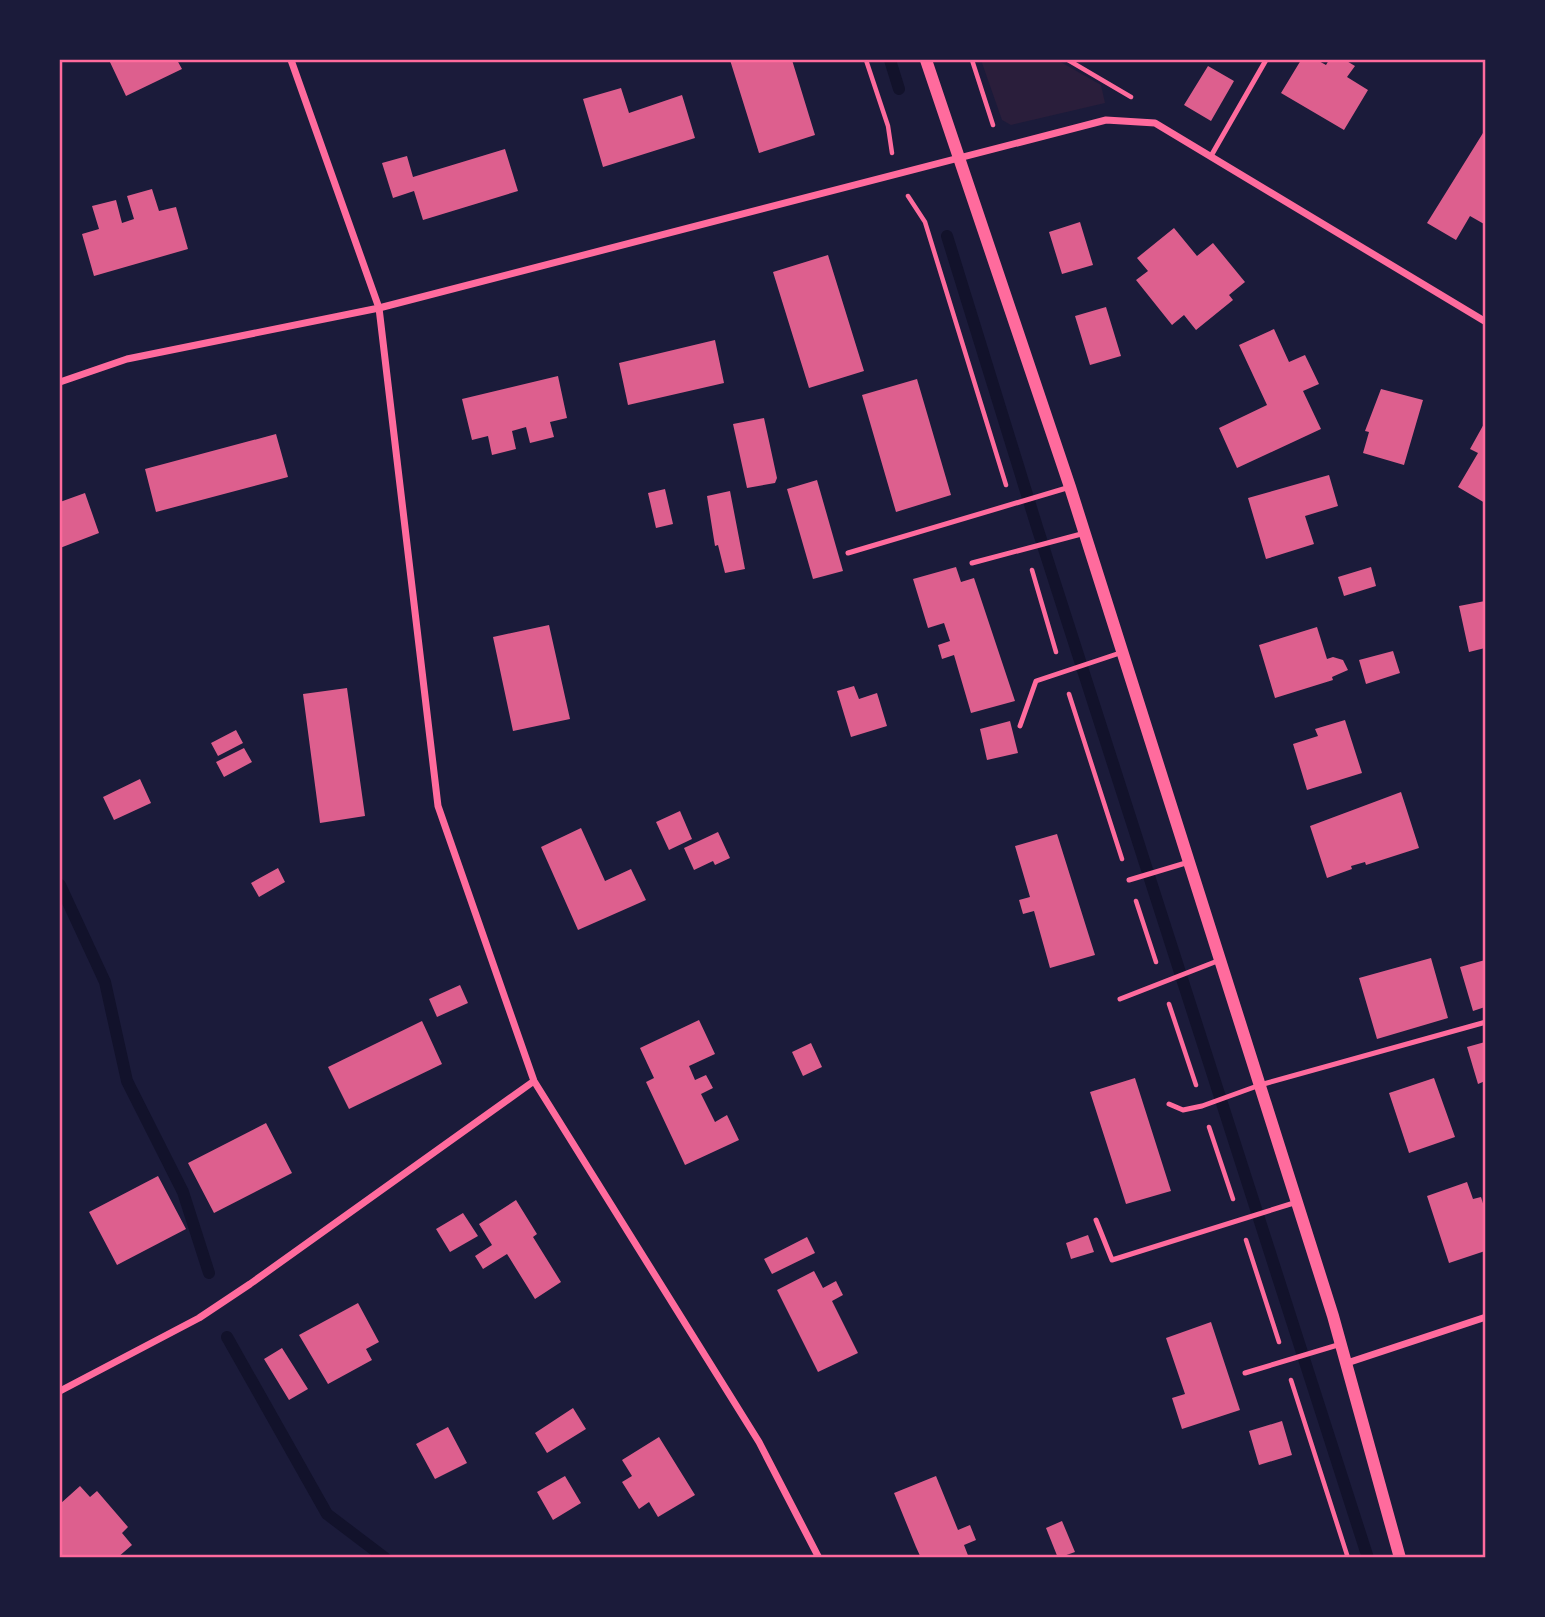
<svg xmlns="http://www.w3.org/2000/svg" width="1545" height="1617" viewBox="0 0 1545 1617" font-family="'Public Sans',sans-serif">
  <rect width="100%" height="100%" fill="#1b1b3a"/>
  <path fill="#2a1e3b" d="M981 60H1057L1101 85 1105 103 1011 125 1002 120Z"/>
  <g fill="none" stroke-linecap="round" stroke-linejoin="round">
    <path stroke="#12122b" stroke-width="12" d="M890 60 899 89
      M947 236 1037 527 1368 1558
      M60 885 105 982 127 1081 183 1192 209 1273
      M227 1337 327 1514 385 1558"/>
  </g>
  <path fill="#dd5f8e" d="M109 60H177L182 69 126 96Z
    M730 60H792L815 135 759 153Z
    M1301 60H1317L1326 65 1329 60H1345L1355 66 1347 77 1368 90 1344 130 1281 93Z
    M1208 66 1234 81 1211 121 1184 105Z
    M621 88 629 113 682 95 695 138 603 167 583 99Z
    M1483 133 1485 221 1484 224 1470 216 1456 240 1427 223Z
    M505 149 518 191 423 220 414 191 393 198 382 163 407 156 413 177Z
    M152 189 159 211 176 207 188 249 94 276 82 234 99 229 92 206 116 200 122 223 134 219 127 196Z
    M1080 222 1093 265 1062 274 1049 232Z
    M1174 228 1197 256 1213 243 1245 282 1229 295 1233 300 1196 330 1184 315 1172 325 1136 280 1148 271 1137 258Z
    M828 255 864 371 809 388 773 272Z
    M1106 307 1121 356 1090 365 1075 316Z
    M1274 329 1289 362 1305 355 1319 384 1303 391 1321 429 1237 468 1219 428 1267 405 1239 345Z
    M715 340 724 383 628 405 619 363Z
    M558 376 567 418 550 422 554 437 530 443 526 427 512 431 516 449 492 455 488 436 472 440 462 399Z
    M917 379 951 495 896 512 862 395Z
    M1381 389 1423 400 1404 465 1363 453 1369 432 1365 431Z
    M764 418 777 478 775 483 747 488 733 424Z
    M1485 422V503L1458 487 1478 453 1470 449Z
    M276 434 288 477 156 512 145 469Z
    M1329 475 1338 506 1305 516 1314 544 1266 559 1248 498Z
    M817 480 843 571 813 579 787 489Z
    M665 489 673 524 656 528 648 493Z
    M730 491 745 569 725 573 718 545 715 546 707 496Z
    M85 493 99 533 60 548V502Z
    M956 567 961 582 974 578 1015 701 971 713 954 655 942 659 938 645 950 641 944 623 928 628 913 579Z
    M1371 567 1376 586 1344 596 1338 577Z
    M1485 601V648L1469 652 1459 606Z
    M549 625 570 719 513 731 493 637Z
    M1317 627 1327 659 1333 657 1343 660 1348 670 1332 677 1333 680 1275 698 1259 645Z
    M1393 651 1400 673 1366 684 1359 660Z
    M854 686 859 699 877 693 887 726 851 737 837 691Z
    M347 688 365 816 320 823 303 694Z
    M1345 720 1362 773 1307 790 1293 744 1318 736 1315 729Z
    M1010 721 1018 753 987 760 980 729Z
    M236 730 243 743 218 756 211 743Z
    M244 748 252 762 224 777 216 762Z
    M140 779 151 803 114 820 103 797Z
    M1401 792 1419 848 1366 865 1365 862 1351 866 1352 869 1327 878 1310 826Z
    M680 811 692 839 669 850 656 822Z
    M581 828 605 881 631 869 646 900 578 930 541 847Z
    M718 832 730 858 715 865 713 861 694 870 684 848Z
    M1057 834 1095 955 1050 968 1034 911 1023 914 1019 900 1030 897 1015 846Z
    M278 868 285 882 259 897 251 883Z
    M1431 958 1448 1018 1377 1039 1359 978Z
    M1485 960V1007L1473 1011 1460 967Z
    M460 985 468 1003 437 1017 429 999Z
    M699 1020 715 1054 689 1066 695 1080 706 1075 713 1088 701 1094 715 1122 727 1115 739 1140 685 1165 646 1082 654 1078 640 1048Z
    M422 1021 442 1064 349 1109 328 1067Z
    M1485 1042V1081L1478 1084 1467 1047Z
    M811 1043 822 1067 803 1076 792 1052Z
    M1135 1078 1171 1191 1126 1204 1090 1092Z
    M1434 1078 1455 1137 1409 1153 1389 1093Z
    M266 1123 292 1173 214 1213 188 1163Z
    M158 1176 186 1229 117 1265 89 1212Z
    M1467 1182 1473 1199 1481 1197 1485 1210V1251L1449 1263 1427 1196Z
    M516 1200 537 1234 533 1237 561 1282 535 1299 507 1254 483 1269 475 1256 492 1245 479 1224Z
    M463 1213 478 1236 450 1252 436 1229Z
    M1088 1235 1094 1252 1071 1259 1066 1243Z
    M807 1237 815 1253 772 1274 764 1259Z
    M814 1271 823 1288 836 1281 843 1295 832 1301 858 1353 818 1372 777 1290Z
    M358 1303 379 1342 366 1349 372 1360 328 1384 299 1335Z
    M1211 1322 1240 1410 1182 1429 1172 1398 1185 1394 1166 1338Z
    M282 1348 308 1389 289 1400 264 1359Z
    M573 1408 586 1429 547 1453 535 1433Z
    M1282 1421 1292 1455 1259 1465 1249 1431Z
    M448 1427 467 1463 435 1479 416 1444Z
    M659 1437 695 1495 658 1517 649 1502 639 1509 622 1482 632 1476 622 1460Z
    M565 1476 581 1503 553 1520 537 1492Z
    M936 1476 958 1530 970 1525 976 1540 964 1545 969 1558H921L916 1547 894 1493Z
    M80 1486 90 1497 97 1491 128 1527 122 1533 132 1545 117 1558H60V1504Z
    M1062 1521 1075 1552 1058 1558 1046 1528Z"/>
  <g fill="none" stroke-linecap="round" stroke-linejoin="round">
    <path stroke="#ff6b9d" stroke-width="4.5" d="M866 60 888 126 892 153
      M972 60 993 125
      M1068 60 1131 97
      M908 196 925 222 1006 485
      M1032 570 1056 652
      M1069 694 1122 859
      M1136 901 1156 962
      M1169 1004 1196 1085
      M1209 1127 1233 1199
      M1246 1240 1279 1342
      M1291 1380 1348 1558"/>
    <path stroke="#ff6b9d" stroke-width="5" d="M1211 156 1266 60
      M848 553 1070 487
      M972 563 1085 533
      M1020 726 1036 681 1123 652
      M1129 880 1189 862
      M1120 999 1220 960
      M1169 1104 1183 1110 1202 1106 1260 1085 1486 1022
      M1096 1220 1112 1260 1297 1202
      M1245 1373 1341 1344"/>
    <path stroke="#ff6b9d" stroke-width="7" d="M291 60 379 308 438 806 534 1081 759 1442 819 1558
      M60 382 127 359 379 308 1106 120 1155 123 1486 322
      M1347 1363 1486 1317
      M60 1391 199 1318 250 1284 534 1081"/>
    <path stroke="#ff6b9d" stroke-width="12" d="M926 60 1070 487 1333 1316 1400 1558"/>
  </g>
  <rect width="1545" height="1617" fill="none" stroke="#1b1b3a" stroke-width="122"/>
  <rect x="61" y="61" width="1423" height="1495" fill="none" stroke="#ff6b9d" stroke-width="2.5"/>
</svg>
